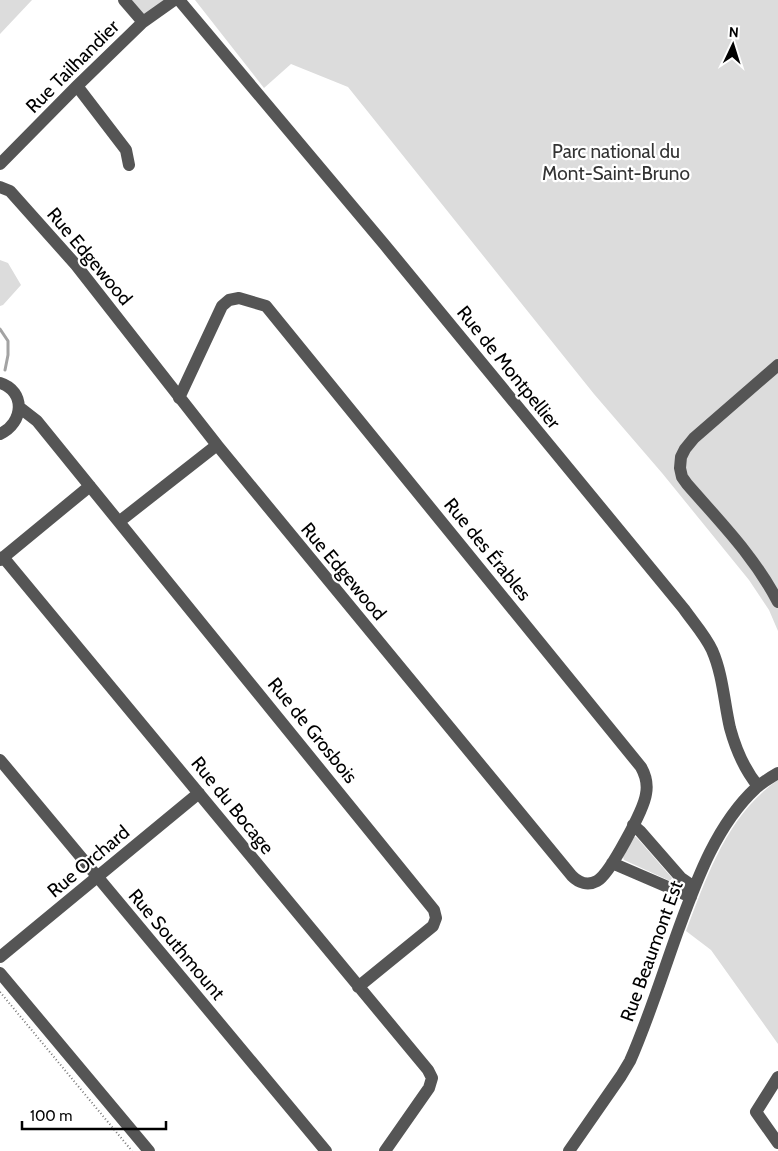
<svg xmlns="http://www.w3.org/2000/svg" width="778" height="1151" viewBox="0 0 778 1151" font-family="Cabin,sans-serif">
  <rect width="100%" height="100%" fill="#fff"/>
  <path fill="#dcdcdc" d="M0 0H32L0 34Z
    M124 0H174L143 22Z
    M195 0H778V631L769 610 749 580 662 473 594 394 348 87 291 64 264 88Z
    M0 260 8 263 21 285 3 305 0 306Z
    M778 780V1044L711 950 686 931C707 876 727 815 778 780Z
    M634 837H636L638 839 672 878 670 881 624 860 623 857Z"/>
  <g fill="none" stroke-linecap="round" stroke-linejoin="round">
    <path stroke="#a3a3a3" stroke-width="3" d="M0 329 8 341V355L5 370"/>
    <path stroke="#777" stroke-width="2" stroke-dasharray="1 2.5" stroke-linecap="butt" d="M0 992 132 1151"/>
    <path stroke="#555" stroke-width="12" d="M124 0 143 22
      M179 0 384 244 684 609C693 622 705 635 712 650 723 675 724 702 730 728 736 750 744 769 758 786
      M77 86 126 150 129 165
      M0 164 77 86 143 22 174 0
      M0 187 10 191 76 265 217 445 572 876C579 883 588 886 597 881 610 874 644 809 646 794 648 784 646 776 641 767L266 306 239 298 229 300 222 306 179 398
      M778 365 694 438 685 449 681 457 680 468 682 477 687 484C721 523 754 556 778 602
      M0 383C26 391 24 423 0 434
      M19 407 37 421 434 910 436 918 433 926 358 987
      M120 521 217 445
      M3 557 428 1070 432 1078 429 1088 385 1151
      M0 560 90 486
      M0 760 326 1151
      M633 825 640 831 681 878 694 887
      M612 863 691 897
      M0 957 199 793
      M0 973 149 1151
      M778 1077 756 1112 778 1143
      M569 1151 621 1076 630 1061C649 1018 663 972 679 928 697 879 717 824 756 788 763 782 771 777 778 773"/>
  </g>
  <g text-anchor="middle" stroke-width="4.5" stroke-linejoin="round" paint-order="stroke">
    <g font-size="19" fill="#000" stroke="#fff">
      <text transform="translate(72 66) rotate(-45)" y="7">Rue Tailhandier</text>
      <text transform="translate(90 256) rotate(50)" y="7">Rue Edgewood</text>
      <text transform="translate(509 367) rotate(51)" y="7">Rue de Montpellier</text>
      <text transform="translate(488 549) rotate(51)" y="7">Rue des Érables</text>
      <text transform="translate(344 571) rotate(50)" y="7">Rue Edgewood</text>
      <text transform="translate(313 730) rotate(51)" y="7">Rue de Grosbois</text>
      <text transform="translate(233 805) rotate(51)" y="7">Rue du Bocage</text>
      <text transform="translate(88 861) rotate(-40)" y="7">Rue Orchard</text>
      <text transform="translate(177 944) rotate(50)" y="7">Rue Southmount</text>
      <text transform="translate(651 951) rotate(-70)" y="7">Rue Beaumont Est</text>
    </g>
    <g font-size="19" fill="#333" stroke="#fff">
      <text x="616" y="158">Parc national du<tspan x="616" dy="22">Mont-Saint-Bruno</tspan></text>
    </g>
  </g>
  <g transform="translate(733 45) rotate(4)" stroke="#ffffff" stroke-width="4" paint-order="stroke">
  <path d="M0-4L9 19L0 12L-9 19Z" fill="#000000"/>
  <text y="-8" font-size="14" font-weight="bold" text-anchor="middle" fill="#000000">N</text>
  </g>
  <path d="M22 1121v8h144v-8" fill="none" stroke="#000000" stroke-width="2.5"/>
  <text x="30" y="1121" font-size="15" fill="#000000" stroke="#ffffff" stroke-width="4" paint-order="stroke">100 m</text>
</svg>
